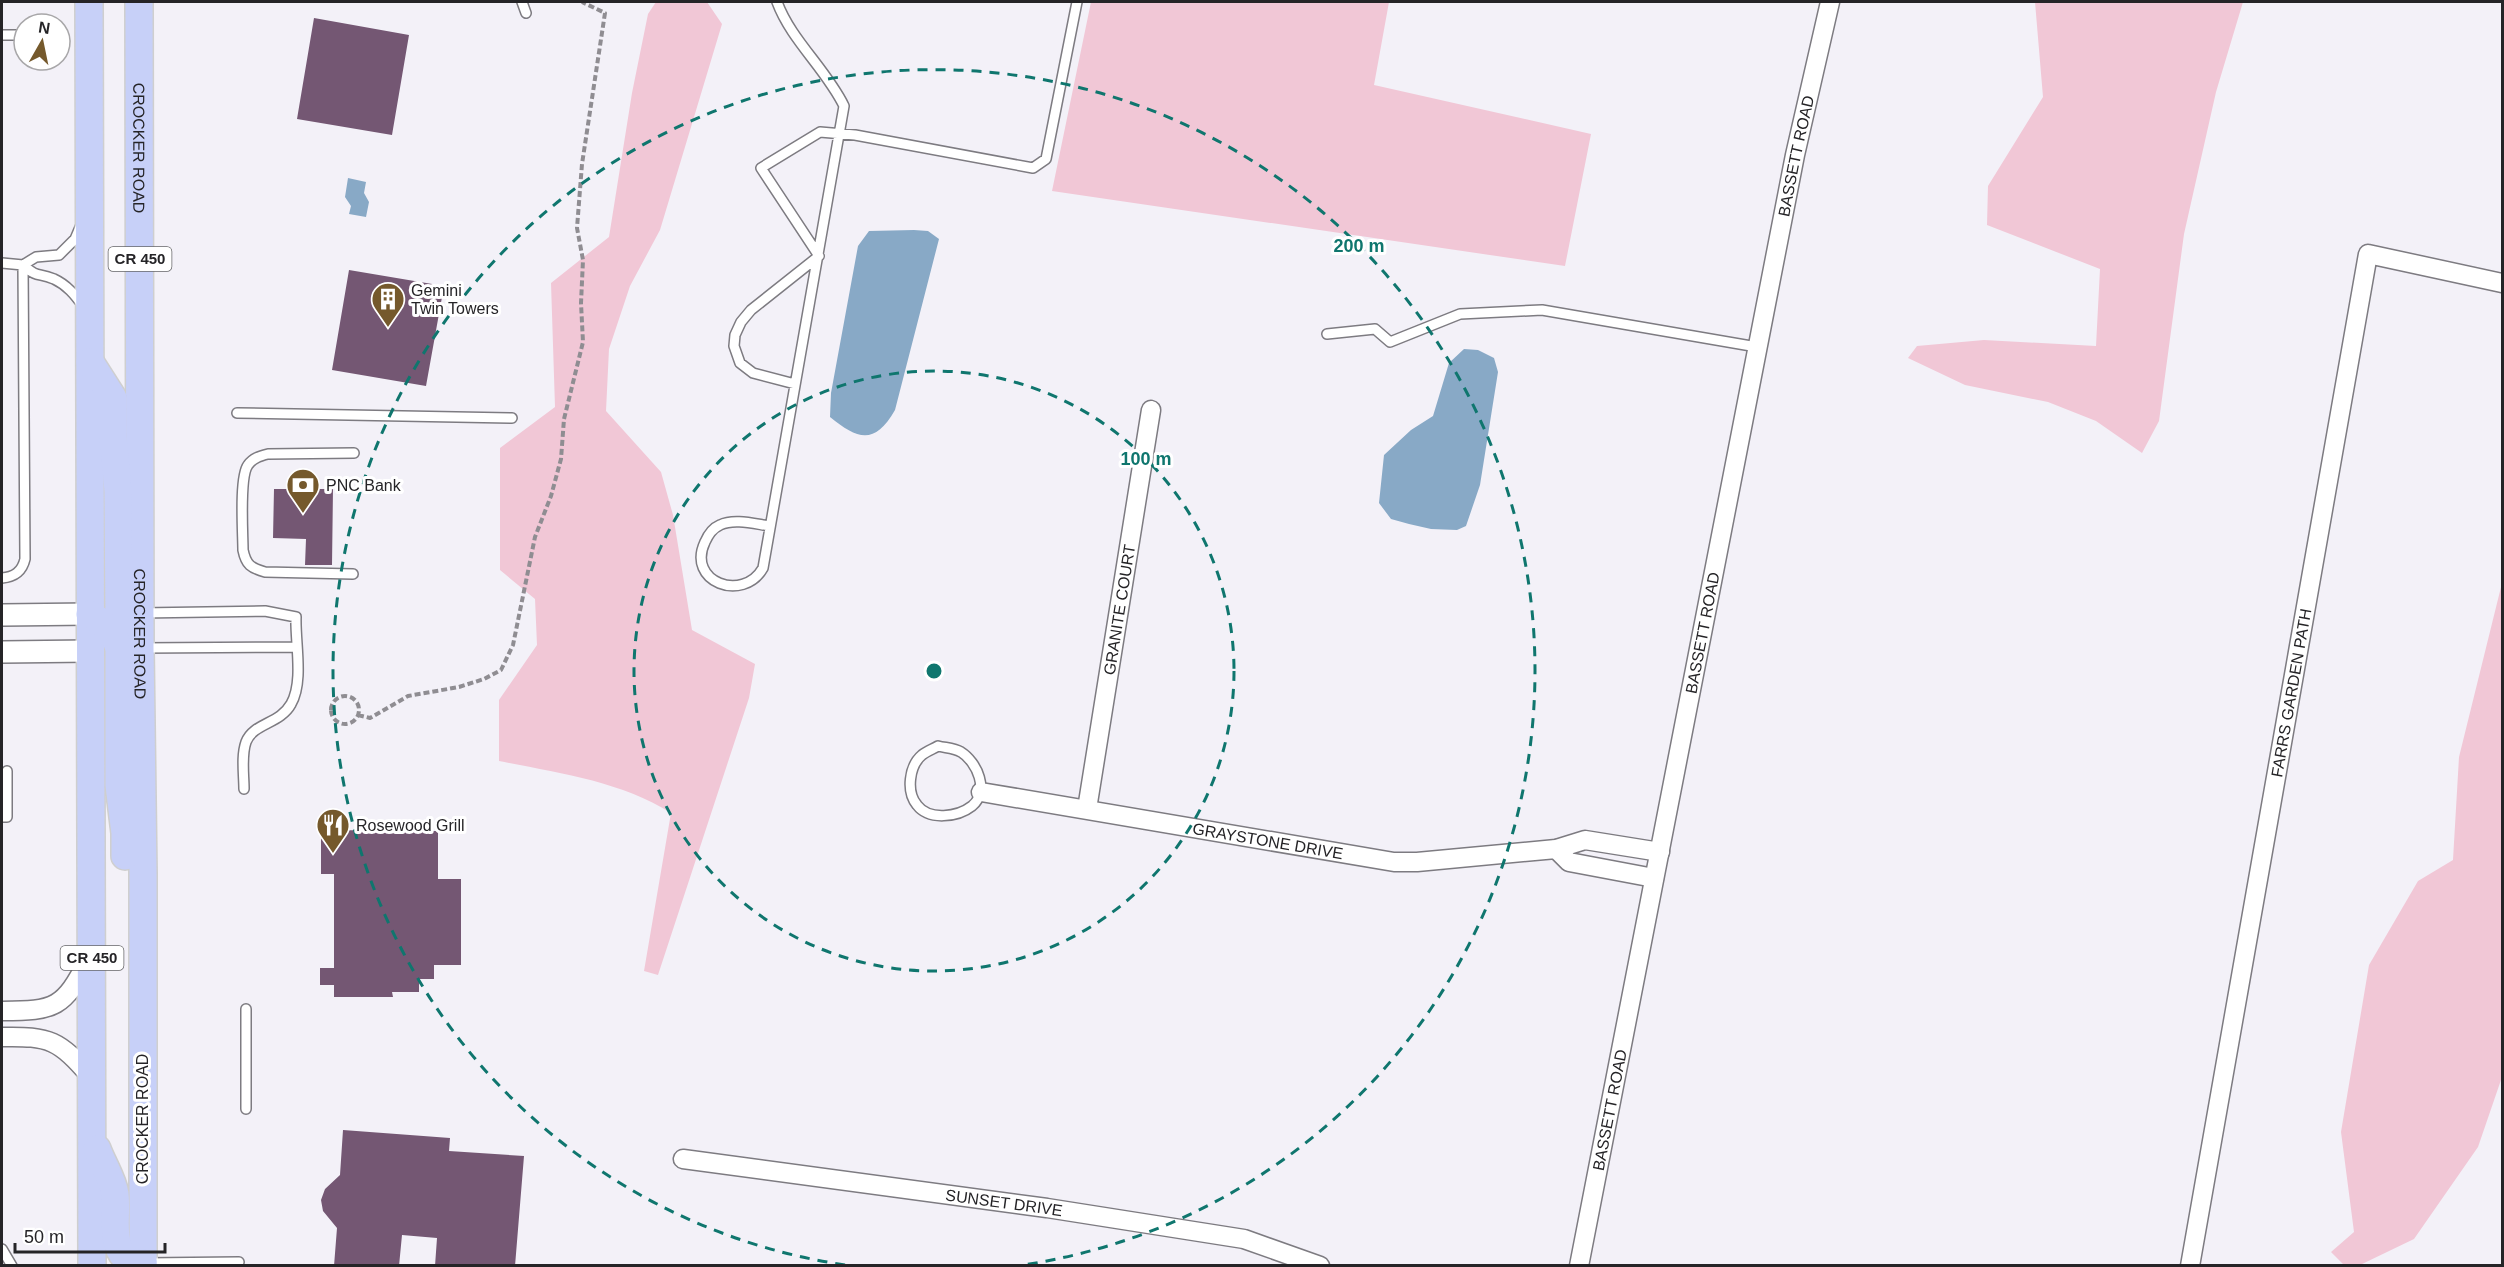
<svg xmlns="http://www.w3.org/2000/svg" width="2504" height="1267" viewBox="0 0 2504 1267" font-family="Helvetica,sans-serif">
  <rect width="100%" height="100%" fill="#f3f1f8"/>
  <path fill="#f1c7d6" d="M656 2H707L722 24 660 230 630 286 609 349 606 411 661 472 673 515 692 630 755 664 749 698 658 975 644 971 671 813C620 781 558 773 499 761V700L537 645 535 599 500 570V448L555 407 551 283 609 237 632 93 648 14Z
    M1091 2H1389L1374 85 1591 134 1565 266 1052 191Z
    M2035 2H2243L2216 92 2184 234 2159 421 2142 453 2096 421 2048 402 1965 385 1908 358 1917 346 1984 340 2096 346 2100 269 1987 225 1988 186 2043 97Z
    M2502 583V1077L2478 1147 2414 1239 2360 1265H2344L2331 1252 2354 1232 2341 1132 2369 965 2418 881 2453 860 2459 757Z"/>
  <path fill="#88a9c6" d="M348 178 366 182 364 193 369 202 366 217 349 214 351 206 345 197Z
    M914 230 928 231 939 239 895 410C875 445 858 440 830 417L831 393 858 246 869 231Z
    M1464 349 1478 350 1494 358 1498 372 1480 485 1466 526 1457 530 1431 529 1409 524 1391 519 1379 503 1384 455 1411 430 1433 416 1449 363Z"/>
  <path fill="#745773" d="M314 18 409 35 392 135 297 119Z
    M349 270 444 286 426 386 332 370Z
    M274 489H333L332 565H305L306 539 273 538Z
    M321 830 438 831V879H461V965H434V979H419V992H392L393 997H334V985H320V968H334V874H321Z
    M343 1130 450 1138 449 1151 524 1156 515 1266H435L437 1238 402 1235 399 1266H334L337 1228 323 1211 321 1200 325 1189 340 1175Z"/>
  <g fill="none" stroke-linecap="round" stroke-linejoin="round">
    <defs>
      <path id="service" d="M522 2 526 13
        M2 35H21
        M2 263 23 265 36 257 59 255 75 239 81 225
        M23 265C39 279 37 272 54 279 67 285 75 295 83 306
        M1327 334 1375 329 1390 342 1460 314 1542 310 1757 347
        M795 384 753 373 740 363 734 346 735 335 741 322 751 310 819 256 761 168 820 132 855 135 1033 168 1046 159 1077 2
        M237 413 512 418
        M770 526C755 524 734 518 720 525 713 528 708 535 705 542 686 582 743 603 763 568L844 106C826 69 791 40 777 2
        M353 574 265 572C251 568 246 565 243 550 243 534 239 477 248 465 253 458 260 456 268 454L354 453
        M2 578C14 577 22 572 25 559L23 265
        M141 613 265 611 296 617C295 642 304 682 291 704 280 724 253 723 246 742 241 756 244 775 244 789
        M142 648 295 647
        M938 746C946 748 954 748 961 752 977 762 990 791 972 806 958 817 929 821 917 805 906 792 909 766 922 755 927 751 933 749 938 746Z
        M2 817H7V771
        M246 1109V1009
        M2 1249 12 1266
        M145 1263 239 1262"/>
      <g id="minor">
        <path id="s1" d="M981 792 1394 862H1417L1556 849 1585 840 1660 852"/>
        <path id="s2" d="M1087 809 1151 410"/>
        <path d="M1556 849 1569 862 1654 878"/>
        <path d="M2 1011C55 1011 64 1008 88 960"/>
        <path d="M2 1037C50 1036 59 1040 91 1077"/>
        <path id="s3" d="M683 1159 1047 1208 1244 1239 1320 1266"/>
        <path id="s4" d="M1579 1266 1795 155 1830 2"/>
        <path id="s5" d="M2190 1266 2368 254 2502 283"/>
      </g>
      <path id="tertiary" d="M2 615 90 614
        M2 652 90 651"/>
      <g id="primary">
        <path d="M89 2 92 1266"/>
        <path id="s6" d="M139 2 140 648 143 873V1266"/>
        <path d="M90 362 113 398V437L118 491 119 624 122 636 131 643"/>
        <path d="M90 614C104 624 116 633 119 650V785L125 833V856"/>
        <path d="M97 1149C102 1163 113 1180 115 1194 118 1218 108 1245 130 1262L143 1263"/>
      </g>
    </defs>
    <use href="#service" stroke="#7d7b81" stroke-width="12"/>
    <use href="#minor" stroke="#7d7b81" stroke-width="21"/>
    <use href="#tertiary" stroke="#7d7b81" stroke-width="24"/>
    <use href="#primary" stroke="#cfcfcf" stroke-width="30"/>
    <path stroke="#8f8d92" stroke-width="4" stroke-dasharray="6 3" stroke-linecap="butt" d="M331 710a14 14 0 1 1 28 0a14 14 0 1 1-28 0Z
      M358 715 370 718 408 696 459 687 484 679 501 670 513 645 535 537 551 496 561 459 564 419 583 342 581 303 583 260 577 228 582 164 605 13 582 2"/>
    <use href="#service" stroke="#fff" stroke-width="9"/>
    <use href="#minor" stroke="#fff" stroke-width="18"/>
    <use href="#tertiary" stroke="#fff" stroke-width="21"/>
    <use href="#primary" stroke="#c7d0f8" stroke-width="27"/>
  </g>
  <g fill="none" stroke="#0f766e" stroke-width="3" stroke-dasharray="10 8">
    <circle cx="934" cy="671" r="300"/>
    <path d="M845 1265A601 601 0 1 1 1023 1265"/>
  </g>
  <defs>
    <symbol id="building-pin" viewBox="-11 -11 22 30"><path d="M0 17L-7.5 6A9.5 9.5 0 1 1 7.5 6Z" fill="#75592c" stroke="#fff"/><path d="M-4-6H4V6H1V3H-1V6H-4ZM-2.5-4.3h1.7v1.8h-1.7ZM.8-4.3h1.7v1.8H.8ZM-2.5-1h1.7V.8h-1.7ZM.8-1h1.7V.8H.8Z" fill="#fff"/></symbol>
    <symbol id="bank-pin" viewBox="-11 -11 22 30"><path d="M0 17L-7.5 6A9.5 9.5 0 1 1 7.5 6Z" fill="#75592c" stroke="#fff"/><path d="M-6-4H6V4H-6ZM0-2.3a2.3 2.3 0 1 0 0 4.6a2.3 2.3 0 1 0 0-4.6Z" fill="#fff"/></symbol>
    <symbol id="restaurant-pin" viewBox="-11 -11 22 30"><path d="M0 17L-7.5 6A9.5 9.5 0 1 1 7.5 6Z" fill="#75592c" stroke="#fff"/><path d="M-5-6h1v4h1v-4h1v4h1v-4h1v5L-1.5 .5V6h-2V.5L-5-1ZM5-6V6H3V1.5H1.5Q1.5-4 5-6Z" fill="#fff"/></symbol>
  </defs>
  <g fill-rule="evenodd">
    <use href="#building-pin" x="369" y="280" width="38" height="52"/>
    <use href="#bank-pin" x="284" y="466" width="38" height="52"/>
    <use href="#restaurant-pin" x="314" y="806" width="38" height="52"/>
  </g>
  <g text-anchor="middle" stroke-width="6" stroke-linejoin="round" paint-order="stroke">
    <g fill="#fff" stroke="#666668" stroke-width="1.5">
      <rect x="108.5" y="247" width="63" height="24" rx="4.5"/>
      <rect x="60.5" y="946" width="63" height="24" rx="4.5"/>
    </g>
    <g font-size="15" font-weight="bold" fill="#252427">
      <text x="140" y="264">CR 450</text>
      <text x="92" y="963">CR 450</text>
    </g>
    <g font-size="16" fill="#252427" stroke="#fff">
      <text dy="6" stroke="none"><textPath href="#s6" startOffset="146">CROCKER ROAD</textPath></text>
      <text dy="6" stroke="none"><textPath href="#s4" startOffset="1131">BASSETT ROAD</textPath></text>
      <text dy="6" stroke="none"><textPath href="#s2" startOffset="202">GRANITE COURT</textPath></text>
      <text dy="6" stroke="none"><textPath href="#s4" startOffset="645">BASSETT ROAD</textPath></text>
      <text dy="6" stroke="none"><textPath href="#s6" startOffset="632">CROCKER ROAD</textPath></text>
      <text dy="6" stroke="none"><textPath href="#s5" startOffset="582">FARRS GARDEN PATH</textPath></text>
      <text dy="6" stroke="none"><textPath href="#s1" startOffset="291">GRAYSTONE DRIVE</textPath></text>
      <text dy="6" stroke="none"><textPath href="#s4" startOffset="159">BASSETT ROAD</textPath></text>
      <text transform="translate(142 1119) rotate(-90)" y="6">CROCKER ROAD</text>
      <text dy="6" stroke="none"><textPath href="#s3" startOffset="324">SUNSET DRIVE</textPath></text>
    </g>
    <g font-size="16" fill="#252427" stroke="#fff" text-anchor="start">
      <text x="411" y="296">Gemini<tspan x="411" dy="18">Twin Towers</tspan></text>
      <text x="326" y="491">PNC Bank</text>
      <text x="356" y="831">Rosewood Grill</text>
    </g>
  </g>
  <circle cx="934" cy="671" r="9" fill="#0f766e" stroke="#fff" stroke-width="3"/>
  <g font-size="18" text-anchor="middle" font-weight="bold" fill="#0f766e" stroke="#fff" stroke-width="6" stroke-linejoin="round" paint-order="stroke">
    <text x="1359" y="252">200 m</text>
    <text x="1146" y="465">100 m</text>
  </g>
  <rect width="2504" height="1267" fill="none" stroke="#252427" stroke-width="6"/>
  <g transform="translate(42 42) rotate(9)"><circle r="28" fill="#ffffff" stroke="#a8a7a9" stroke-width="1.5"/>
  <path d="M0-4.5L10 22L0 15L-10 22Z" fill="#75592c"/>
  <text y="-9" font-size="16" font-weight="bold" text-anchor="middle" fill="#252427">N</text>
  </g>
  <path d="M15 1243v9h150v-9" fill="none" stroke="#252427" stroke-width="3"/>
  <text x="24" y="1243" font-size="18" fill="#252427" stroke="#ffffff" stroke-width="4.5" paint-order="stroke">50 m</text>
</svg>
